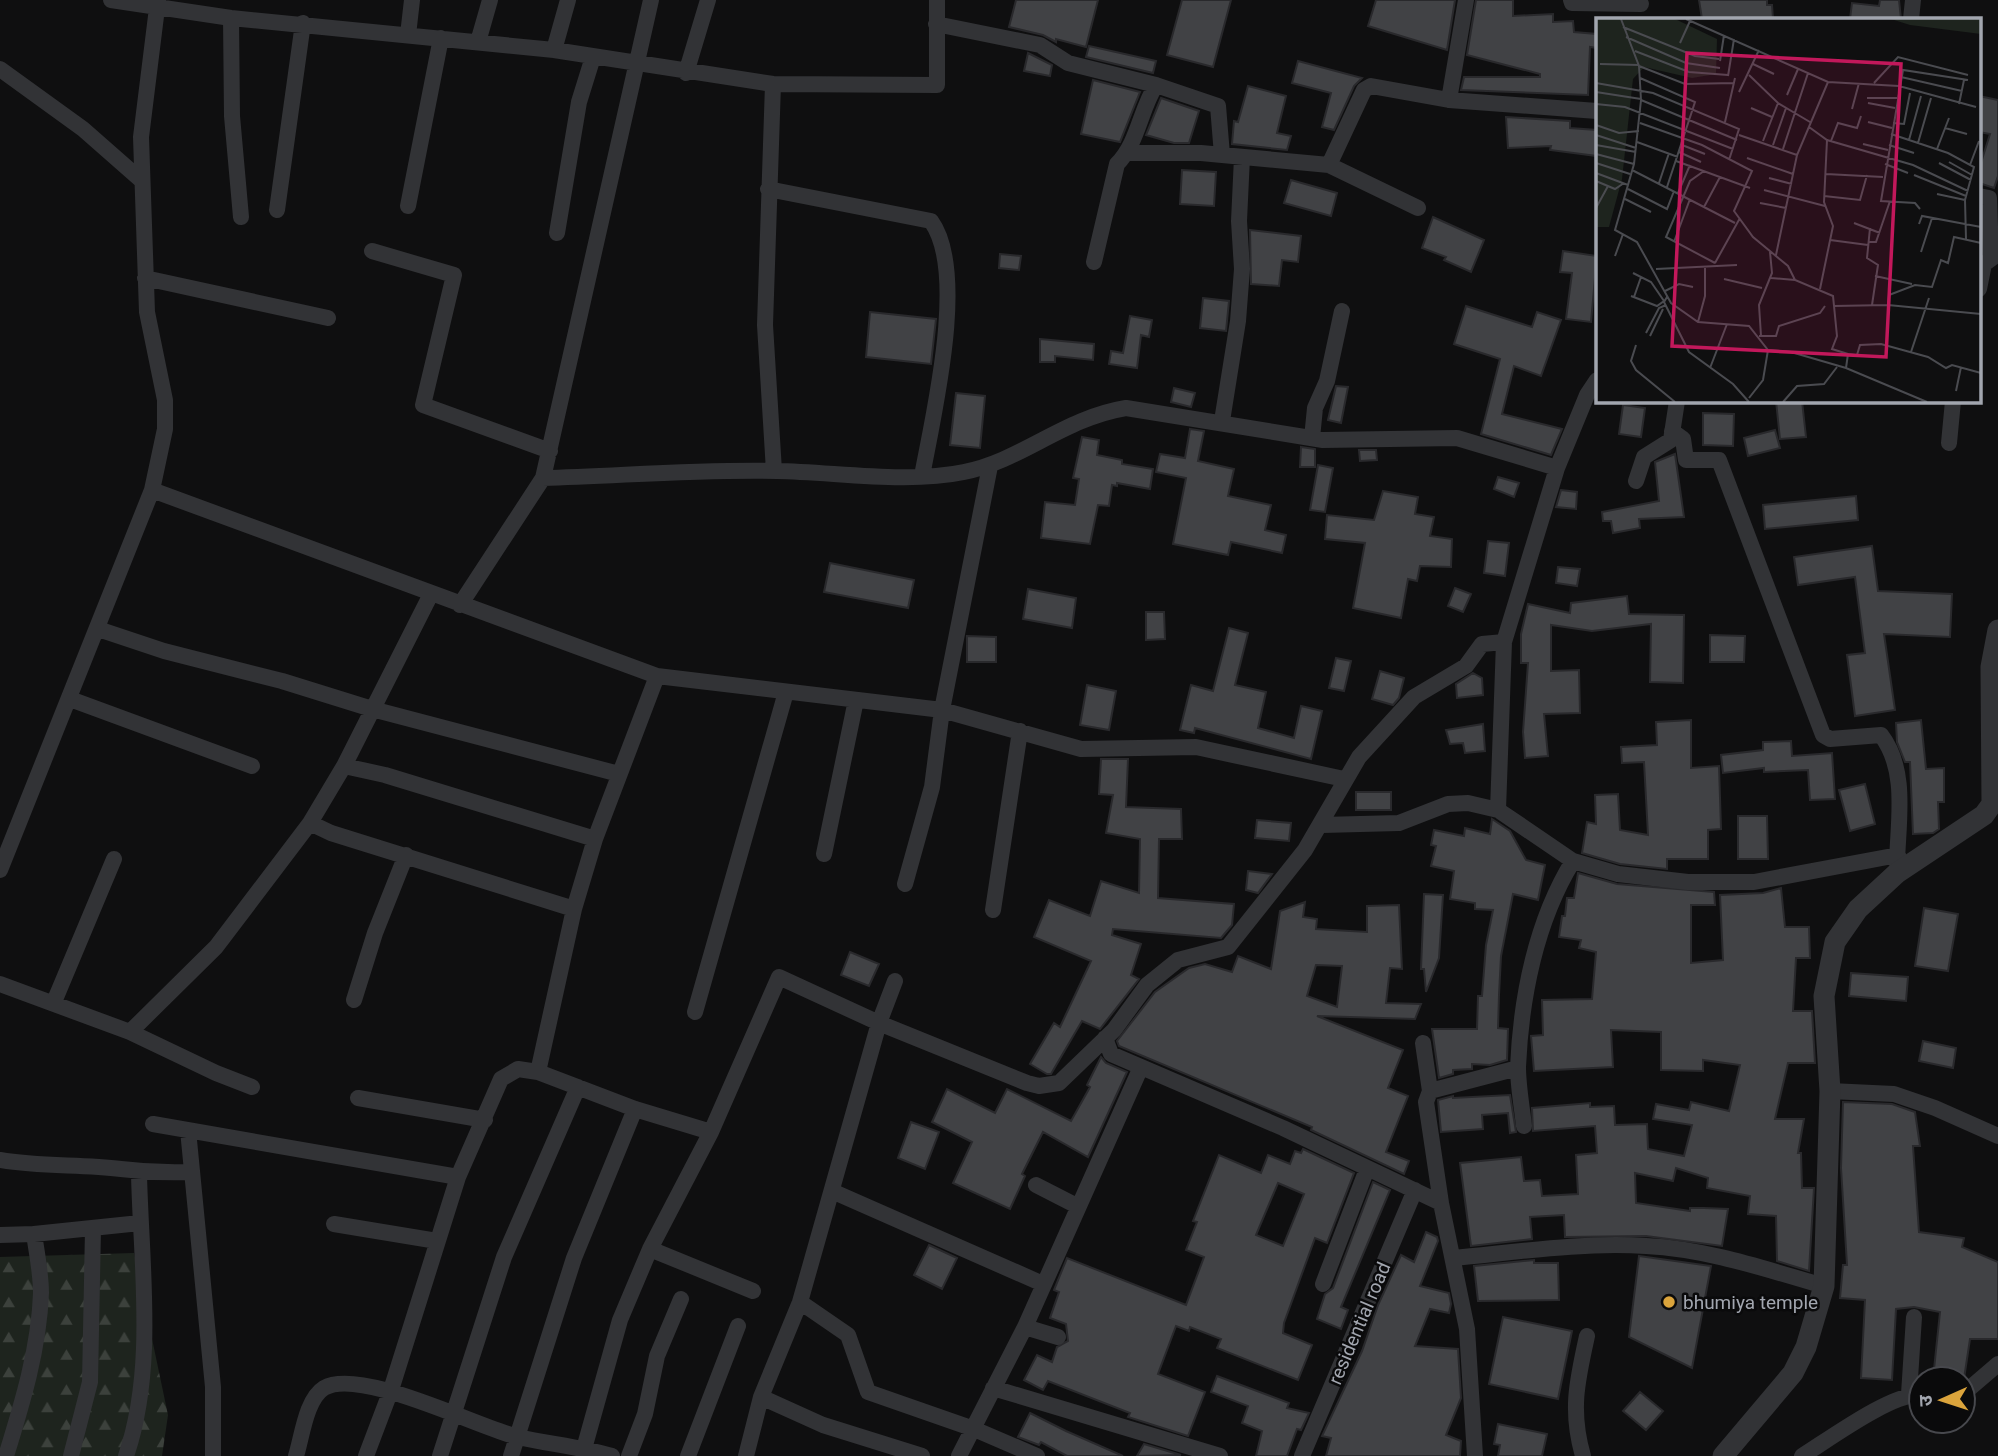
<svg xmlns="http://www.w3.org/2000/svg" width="1998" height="1456" viewBox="0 0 1998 1456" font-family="Roboto,'Noto Sans Devanagari',sans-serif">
  <defs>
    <pattern id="forest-firs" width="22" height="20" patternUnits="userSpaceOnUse" patternTransform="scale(1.75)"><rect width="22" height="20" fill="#1e241e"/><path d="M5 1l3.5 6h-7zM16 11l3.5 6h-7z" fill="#3c413c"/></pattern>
  </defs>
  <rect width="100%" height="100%" fill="#0f0f10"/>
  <path fill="url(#forest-firs)" d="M134 1253 168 1415 162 1456H0V1257Z"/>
  <path fill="#414245" stroke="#29292c" stroke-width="2" fill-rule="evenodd" d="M1016 0H1098L1086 47 1056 39V42L1043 35 1009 27Z
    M1182 0H1231L1213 67 1167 55Z
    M1376 0H1455L1447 50 1368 26Z
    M1476 0H1513V16L1553 14V22L1573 21 1574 32 1597 34V48L1590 47 1588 95 1461 90 1464 77H1540V74L1467 55Z
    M1699 0H1767V5H1772L1773 19H1702Z
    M1880 0H1899L1901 19H1850L1852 3 1879 6Z
    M1089 46 1156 61 1153 73 1086 57Z
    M1028 53 1052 65 1050 76 1024 71Z
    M1298 61 1362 78 1354 86 1334 130 1322 127 1331 93 1292 83Z
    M1093 80 1140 92 1120 142 1081 134Z
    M1248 86 1286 96 1277 133 1291 136 1287 150 1232 144 1234 121 1238 122Z
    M1979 96 1998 100V176L1994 188 1979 183V169L1990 134 1979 132Z
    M1161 98 1199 111 1189 143H1174L1146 135Z
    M1506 117 1570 121V128L1597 130V156L1550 150 1551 146 1508 148Z
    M1182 170 1216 172 1214 206 1180 204Z
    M1291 180 1337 193 1331 216 1284 203Z
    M1433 217 1484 240 1471 272 1444 260 1446 257 1422 248Z
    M1250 230 1301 236 1298 262 1282 260 1279 286 1251 284Z
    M1563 251 1597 256 1591 322 1566 319 1572 273 1560 272Z
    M1000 254 1021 256 1019 270 999 268Z
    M1203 298 1229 301 1226 331 1200 328Z
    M1466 306 1532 327 1537 312 1561 320 1541 376 1514 366 1502 414 1562 429 1551 455 1481 434 1500 359 1454 344Z
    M870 312 936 319 931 364 866 357Z
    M1130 316 1152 320 1149 337 1141 335 1137 368 1109 364 1111 351 1123 353Z
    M1040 339 1094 344 1093 360 1055 356V362H1040Z
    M1336 386 1348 387 1341 423 1328 420Z
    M1174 388 1195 393 1191 407 1171 402Z
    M956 393 985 396 980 448 950 445Z
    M1776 401H1802L1806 437 1780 439Z
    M1623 405 1645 408 1641 437 1619 434Z
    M1703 413 1734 414 1733 446 1703 445Z
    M1190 429 1204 431 1198 461 1234 469 1228 496 1271 505 1265 530 1286 535 1282 553 1231 542 1228 555 1173 544 1186 478 1156 472 1160 454 1185 458Z
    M1775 430 1780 448 1748 456 1744 438Z
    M1082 437 1099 440 1097 455 1122 460V464L1153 469 1150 489 1117 483V486L1112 485 1109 506 1098 505 1090 544 1041 538 1045 502 1075 505 1079 479 1073 478Z
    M1301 447 1315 449V467H1300Z
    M1359 450H1376L1377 460 1360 461Z
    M1675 454 1684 517 1639 519 1640 528 1613 533 1611 521H1603L1602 512 1659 501 1655 462Z
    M1318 465 1333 468 1325 512 1310 510Z
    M1498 477 1519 483 1514 497 1494 489Z
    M1561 490 1577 492 1576 509 1556 507Z
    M1383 491 1418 497 1415 514 1434 517 1430 536 1452 539 1451 567 1420 566 1417 581 1408 579 1401 618 1353 608 1365 543 1325 539 1327 515 1374 520Z
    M1856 496 1858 520 1765 529 1763 505Z
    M1488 541 1509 543 1505 576 1484 573Z
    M1872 546 1878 591 1952 594 1950 637 1884 634 1895 710 1855 716 1847 655 1865 653 1855 577 1798 585 1794 557Z
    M830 563 914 580 908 608 824 592Z
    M1558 567 1580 569 1577 586 1556 583Z
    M1455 588 1471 594 1463 612 1448 606Z
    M1028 589 1076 598 1072 628 1023 619Z
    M1627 596 1629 614 1684 615 1683 683 1650 682 1651 624 1592 631 1551 625V671L1579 670 1580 713 1544 714 1548 756 1525 758 1523 732 1528 663H1521V634L1528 604 1570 613 1571 603Z
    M1146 612H1164L1165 639 1146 640Z
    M1229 628 1248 633 1235 685 1266 692 1258 728 1294 738 1301 706 1322 711 1311 759 1195 728 1194 733 1180 730 1191 685 1213 691Z
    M1710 635 1745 636 1744 662H1710Z
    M967 636 996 637V662H967Z
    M1336 658 1351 661 1344 691 1329 688Z
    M1380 671 1404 678 1399 698 1393 705 1372 699Z
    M1473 673 1482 678 1483 695 1457 698 1456 684Z
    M1087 685 1116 691 1109 730 1080 725Z
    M1691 720V768L1719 766 1721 829 1708 830V859H1667V869L1620 864 1582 853 1587 822 1596 824 1595 795 1618 794 1620 830 1648 835 1644 762 1622 763 1621 747 1657 745 1656 722Z
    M1921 720 1926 769 1944 768V802H1938L1939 829 1933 833 1913 834 1910 762H1905L1897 742 1896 723Z
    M1483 724 1485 751 1465 753 1463 743 1450 744 1446 730Z
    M1791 741 1792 756 1832 753 1835 799 1810 800 1808 770 1764 772V768L1723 773 1721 755 1763 750V742Z
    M1101 759H1128L1126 807 1181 809 1182 839H1159L1158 898 1234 904 1232 925 1221 938 1113 929 1112 935 1141 944 1131 975 1139 979 1100 1029 1082 1021 1051 1074H1047L1030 1064 1054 1023 1060 1027 1091 961 1034 937 1049 900 1090 916 1101 881 1139 893 1140 839 1106 833 1113 795 1099 794Z
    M1865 784 1875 824 1850 831 1839 790Z
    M1356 792H1391V810H1356Z
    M1738 816H1767L1768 859H1738Z
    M1492 819 1510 831 1526 860 1545 865 1538 900 1513 894 1501 956 1499 995 1498 1028 1508 1029 1507 1060 1490 1065 1472 1064V1069L1453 1070V1074L1439 1078 1432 1029H1477L1478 996H1482L1486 945 1493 910 1475 909V903L1450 899 1454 871 1431 866 1436 846 1431 845 1434 830 1464 836 1465 828 1490 834Z
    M1257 820 1291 823 1289 841 1255 838Z
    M1248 871 1272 874 1258 893 1246 890Z
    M1578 873 1617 884 1714 892 1715 905H1691V963L1723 960 1720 895 1763 893 1781 888 1785 927H1809L1810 958H1796L1793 1011H1812L1815 1063H1788L1775 1119H1804L1798 1153H1801L1802 1188H1814L1809 1271 1777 1261 1776 1216 1748 1214 1750 1196 1707 1188 1708 1178 1676 1168 1673 1181 1635 1173 1636 1203 1690 1211V1208H1704L1728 1209 1722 1246 1646 1236 1565 1237 1564 1215 1530 1217 1532 1239 1471 1246 1460 1163 1521 1157 1524 1181 1540 1180 1542 1196 1578 1194 1576 1155 1597 1153 1595 1126 1533 1131 1532 1108 1590 1103V1107L1614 1106 1615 1125 1647 1124 1648 1149 1684 1156 1692 1125 1653 1119 1656 1104 1689 1110 1691 1102 1729 1111 1740 1065 1703 1060V1071L1661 1070V1032L1611 1030 1613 1067 1534 1071 1531 1036 1543 1035 1542 1000 1592 999 1596 952 1579 948 1581 940 1559 937 1562 916H1565L1567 898H1574Z
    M1424 894 1443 895 1439 958 1426 992 1424 969H1421Z
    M1305 902 1303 917 1317 919 1316 929 1367 932V906L1399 905 1402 969 1390 968 1386 1003 1421 1004 1415 1019 1317 1016 1403 1050 1388 1088 1408 1096 1386 1152 1409 1161 1404 1174 1311 1130 1312 1127 1119 1046 1117 1041 1155 992 1189 968 1205 964 1232 972 1238 956 1271 969 1280 911ZM1316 965 1342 966 1337 1007 1307 996Z
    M1924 908 1958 914 1948 971 1915 966Z
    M850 952 879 964 869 986 841 975Z
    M1851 973 1908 977 1906 1001 1849 996Z
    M1923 1041 1956 1048 1953 1068 1919 1061Z
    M1101 1057 1106 1063 1127 1072 1088 1157 1043 1132 1022 1174 1025 1176 1010 1209 953 1183 972 1142 932 1122 947 1089 995 1113 1007 1089 1071 1121 1090 1087 1087 1085Z
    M1510 1095 1516 1132 1510 1133 1508 1113 1482 1115 1483 1129 1441 1132 1438 1100 1453 1096V1098Z
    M1843 1102 1892 1104 1915 1112 1920 1146H1913L1919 1232 1964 1238 1962 1247 1998 1262V1339H1970L1964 1379H1933L1940 1312 1914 1307 1896 1309 1892 1380 1861 1378 1865 1300 1840 1298 1843 1265H1847L1841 1168Z
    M911 1122 939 1132 925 1169 898 1158Z
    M1303 1149 1354 1173 1327 1243 1315 1238 1284 1323 1283 1333 1312 1345 1298 1380 1217 1348 1221 1339 1190 1327 1189 1331 1176 1326 1158 1374 1205 1392 1188 1436 1128 1417 1130 1413 1048 1381 1043 1390 1024 1380 1037 1355 1052 1362 1057 1347 1068 1341 1066 1324 1050 1318 1059 1292 1054 1290 1067 1258 1186 1305 1204 1257 1186 1250 1197 1222 1193 1221 1219 1155 1261 1173 1268 1155 1290 1164 1295 1151 1301 1153ZM1278 1183 1304 1194 1283 1246 1256 1235Z
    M1373 1182 1390 1190 1341 1307 1348 1310 1341 1329 1317 1319 1325 1294 1333 1288Z
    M1426 1232 1437 1237 1438 1241 1420 1286 1449 1293 1451 1304 1449 1313 1430 1309 1415 1346 1458 1349 1461 1398 1446 1435 1461 1441 1460 1456H1326L1331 1438 1322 1436 1362 1351 1378 1305 1401 1255 1414 1262Z
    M929 1245 957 1258 942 1289 914 1275Z
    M1639 1256 1711 1266 1692 1368 1629 1337Z
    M1534 1260V1263H1558L1559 1300 1478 1301 1474 1266Z
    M1503 1317 1572 1331 1558 1399 1489 1384Z
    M1217 1376 1289 1403 1287 1408 1309 1413 1301 1430 1297 1429 1287 1456H1256L1262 1431 1242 1423 1248 1406 1211 1392Z
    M1640 1392 1663 1411 1646 1430 1623 1411Z
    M1030 1413 1066 1431 1123 1456H1067L1041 1442 1039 1445 1018 1437Z
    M1498 1424 1547 1434 1542 1456H1498L1500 1445 1494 1444Z
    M1144 1444 1181 1455 1137 1456Z"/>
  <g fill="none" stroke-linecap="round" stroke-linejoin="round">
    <path stroke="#323336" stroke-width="16" d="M111 0 231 18 554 50 773 84 937 85V0
      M1571 0 1572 3 1641 4
      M231 18 232 116 241 217
      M1911 19 1913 0
      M936 24 1040 45 1068 63 1156 85 1218 106 1222 155
      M408 35 412 0
      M478 42 490 0
      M554 50 568 0
      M0 69 83 129 141 180
      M686 73 708 0
      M773 84 765 325 774 471
      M1449 100 1466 0
      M1128 153H1201L1329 165 1364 90 1371 86 1449 100 1597 111
      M1329 165 1418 208
      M768 189 931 221C968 272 933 416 922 476
      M1979 196 1989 198 1991 256
      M408 206 441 38
      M277 210 303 23
      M557 233 579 102 593 57
      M372 251 454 275 423 405 550 451
      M1094 262 1117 164C1138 143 1140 110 1156 85
      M145 278 328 318
      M1979 289 1984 264 1998 254
      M1222 421 1238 321 1242 269 1239 221 1242 157
      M1672 431 1683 439 1686 460H1719L1823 735 1830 739 1881 735C1908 770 1898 821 1897 863
      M1312 438 1315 408 1327 381 1342 311
      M1949 443 1953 401
      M543 478C620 476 699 469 777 471 836 472 907 484 964 472 1021 461 1064 418 1126 408L1323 440 1457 438 1557 468
      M1636 481 1644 457 1671 440 1677 401
      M152 490 657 676 942 710 1081 749 1196 747 1344 779
      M460 605 543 478 651 0
      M98 629 164 651 282 681 372 709 619 774
      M70 699 252 766
      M344 766 385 775 595 839
      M1498 810 1504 642
      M310 823 331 833 574 909
      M1322 825 1399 823 1448 804 1468 803 1498 810 1573 861 1618 874 1688 882H1754L1898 855
      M824 854 856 700
      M0 870 152 490 165 429V400L147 312 141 137 158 0
      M905 884 932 787 942 710 990 466
      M993 910 1020 731
      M0 984 130 1032 216 1073 252 1087
      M354 1000 375 933 406 855
      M54 1002 114 859
      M695 1012 786 692
      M130 1032 216 947 310 823 344 766 431 594
      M1105 1038 1111 1054 1283 1128 1441 1203
      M1423 1043 1430 1091 1426 1102 1441 1203 1467 1329 1475 1456
      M538 1072 574 909 595 839 657 676
      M1430 1091 1518 1068
      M1830 1091 1894 1094 1935 1108 1998 1136
      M358 1098 485 1120
      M153 1124 458 1177
      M1524 1126C1522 1107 1518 1086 1518 1067 1521 997 1536 921 1573 861
      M188 1130 213 1387V1456
      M0 1160C40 1167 81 1164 121 1169 145 1172 167 1173 192 1172
      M1036 1185 1077 1206
      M834 1192 1043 1284
      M334 1224 437 1241
      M0 1235 34 1234 140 1223
      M650 1249 753 1291
      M1453 1258C1517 1252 1582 1242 1646 1246 1707 1249 1765 1269 1824 1286
      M1323 1284 1367 1169
      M800 1302 848 1335 868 1392 974 1429 1037 1456
      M1025 1327 1058 1337
      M993 1388 1220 1456
      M1909 1394 1914 1317
      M1963 1394 1998 1364
      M761 1397 823 1425 922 1456
      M6 1456C22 1404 39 1349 41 1293 41 1274 37 1254 34 1234
      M71 1456 90 1382 93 1229
      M126 1456C156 1368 141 1266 139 1174
      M296 1456C302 1437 306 1399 324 1388 360 1367 477 1427 518 1437 549 1444 581 1447 612 1456
      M366 1456 391 1390 458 1177 501 1079 518 1069 538 1072 635 1109 711 1132
      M440 1456 504 1257 578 1087
      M511 1456 574 1258 635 1109
      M582 1456 620 1320 650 1249 711 1132 779 977 879 1023 1027 1083 1039 1086 1059 1083 1114 1030 1147 985 1178 960 1228 947 1305 850 1359 757 1414 697 1466 666 1482 644 1504 642 1557 468 1587 395 1597 380
      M629 1456 645 1414 657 1356 681 1299
      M688 1456 738 1326
      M746 1456 761 1397 800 1302 879 1023 895 981
      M959 1456 1025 1327 1141 1067
      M1302 1456 1415 1190
      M1583 1456C1570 1411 1577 1381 1587 1336
      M1802 1456C1828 1440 1893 1392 1921 1395"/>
    <path stroke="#323336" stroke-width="21" d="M1723 1456 1793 1373 1806 1347 1824 1286 1830 1091 1824 996 1835 942 1858 909 1897 873 1984 815 1992 804 1991 667 1998 630"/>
  </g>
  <circle fill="#dba43c" stroke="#0a0a0b" stroke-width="2.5" cx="1669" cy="1302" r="7"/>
  <g text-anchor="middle" stroke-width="5" stroke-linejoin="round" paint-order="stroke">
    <g font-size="19" fill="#a2a6af" stroke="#0a0a0b" text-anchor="start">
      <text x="1683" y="1309">bhumiya temple</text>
    </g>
    <g font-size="19" fill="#a2a6af" stroke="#0a0a0b">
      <text transform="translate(1359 1323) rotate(-67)" y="7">residential road</text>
    </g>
  </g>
  <g transform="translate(1596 18)">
    <rect width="385" height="385" fill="#0f0f10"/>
    <path d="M0 1H79L121 21 120 56 96 60 48 49 37 61 26 161 13 209H0ZM295 1H385V16L314 7Z" fill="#1e241e"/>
    <path fill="none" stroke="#4a4b50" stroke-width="2" d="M25 1 43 48 45 82 38 146 19 212 41 224 75 285 102 304 153 308 172 332 195 334 250 350 331 384M90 1 232 64 303 68 380 89M27 9 99 38 123 41M30 19 90 45 124 50M84 25 94 3M39 33 93 54 132 57M124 43 128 17M4 46 43 47M157 46 178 56M43 48 89 66 138 65M153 57 182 85 214 104M132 58 138 21M305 59 366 73M44 60 99 84 71 169M0 65 57 75 143 111 133 142M278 65 302 39 372 57M0 74 45 81M143 74 163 32M191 77 202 51M271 80H301M45 82 141 122M272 85 299 90M0 86 29 89 137 131M363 86 368 62M155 90 176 99M256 91 263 65M129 104 139 60M272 104 296 110M44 105 106 127 156 153 138 193 157 219 192 248 199 262 237 278 241 318 236 331 252 336 250 350M297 105 308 106 314 75M0 107 23 115 43 113M213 109 231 122 317 147 372 173M349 110 371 116M295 116 352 135 378 149 369 182 370 221M0 117 40 130M143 117 201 137M313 122 325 78M167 123 182 85M235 123 242 105 261 110 265 98M41 124 82 139M322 125 335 80M267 126 292 132M0 127 40 134M86 127 109 136M177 127 190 90M293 127 318 135M187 131 212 55M341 131 353 100M83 134 105 144M0 136 38 146M151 140 197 156M80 143 154 170M353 144 376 157M0 145 34 156M343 145 375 162M289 146 312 155M374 147 383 123M36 152 139 205M108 153 94 163 70 219 119 245M0 155 32 167M230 156 287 159M318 157 370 178M173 160 196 166M0 163 19 171 28 165M63 165 73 135M32 171 71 191 78 173M168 172 229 188M82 175 94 147M341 176 369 182M228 178 264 182 271 157M29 181 55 194M164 185 190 190M108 189 124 159M0 190 12 168M324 191 319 185 285 183 307 52 372 62M258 205 284 215M323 206 326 198 385 209M274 210 271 240 282 247 276 287M234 222 272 227M78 224 94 181M273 224H280L294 183M325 234 336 200M180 237 201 137 232 64M19 238 27 216M119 245 144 200M60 251 141 247M279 258 316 266M175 260 199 262M128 261 166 270M224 271 237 208 228 184 231 122M69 273 83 266 97 269M35 278 61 288 68 283 55 264 37 255M38 279 45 259M71 279 68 284 93 334 137 366 153 384M292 287 293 277 319 267 336 269 345 242 352 245 358 219 385 225M238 288 292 287 385 296M102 304 109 278V250M50 315 63 290 70 287M54 318 67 291M163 318H180L183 308 224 295 229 288M165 318 163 287 176 255 174 234M40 327 35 343 40 352 79 384M315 334 333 280M252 336 261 337 264 327 285 326 332 339 350 350 356 347 385 355M114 350 131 306M360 373 365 349M153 380 167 362 172 332M187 384 201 368 228 366 241 349"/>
    <path fill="#c2185b" fill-opacity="0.15" stroke="#c2185b" stroke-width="3.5" d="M91 35 305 46 290 339 76 328Z"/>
    <rect width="385" height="385" fill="none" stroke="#a2a6af" stroke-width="3.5"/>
  </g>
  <g transform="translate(1942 1400) rotate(267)"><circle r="33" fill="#0a0a0b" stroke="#47484d" stroke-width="2"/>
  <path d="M0-5L12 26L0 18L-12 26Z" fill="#dba43c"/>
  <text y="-10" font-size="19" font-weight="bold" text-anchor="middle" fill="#a2a6af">उ</text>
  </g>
</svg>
